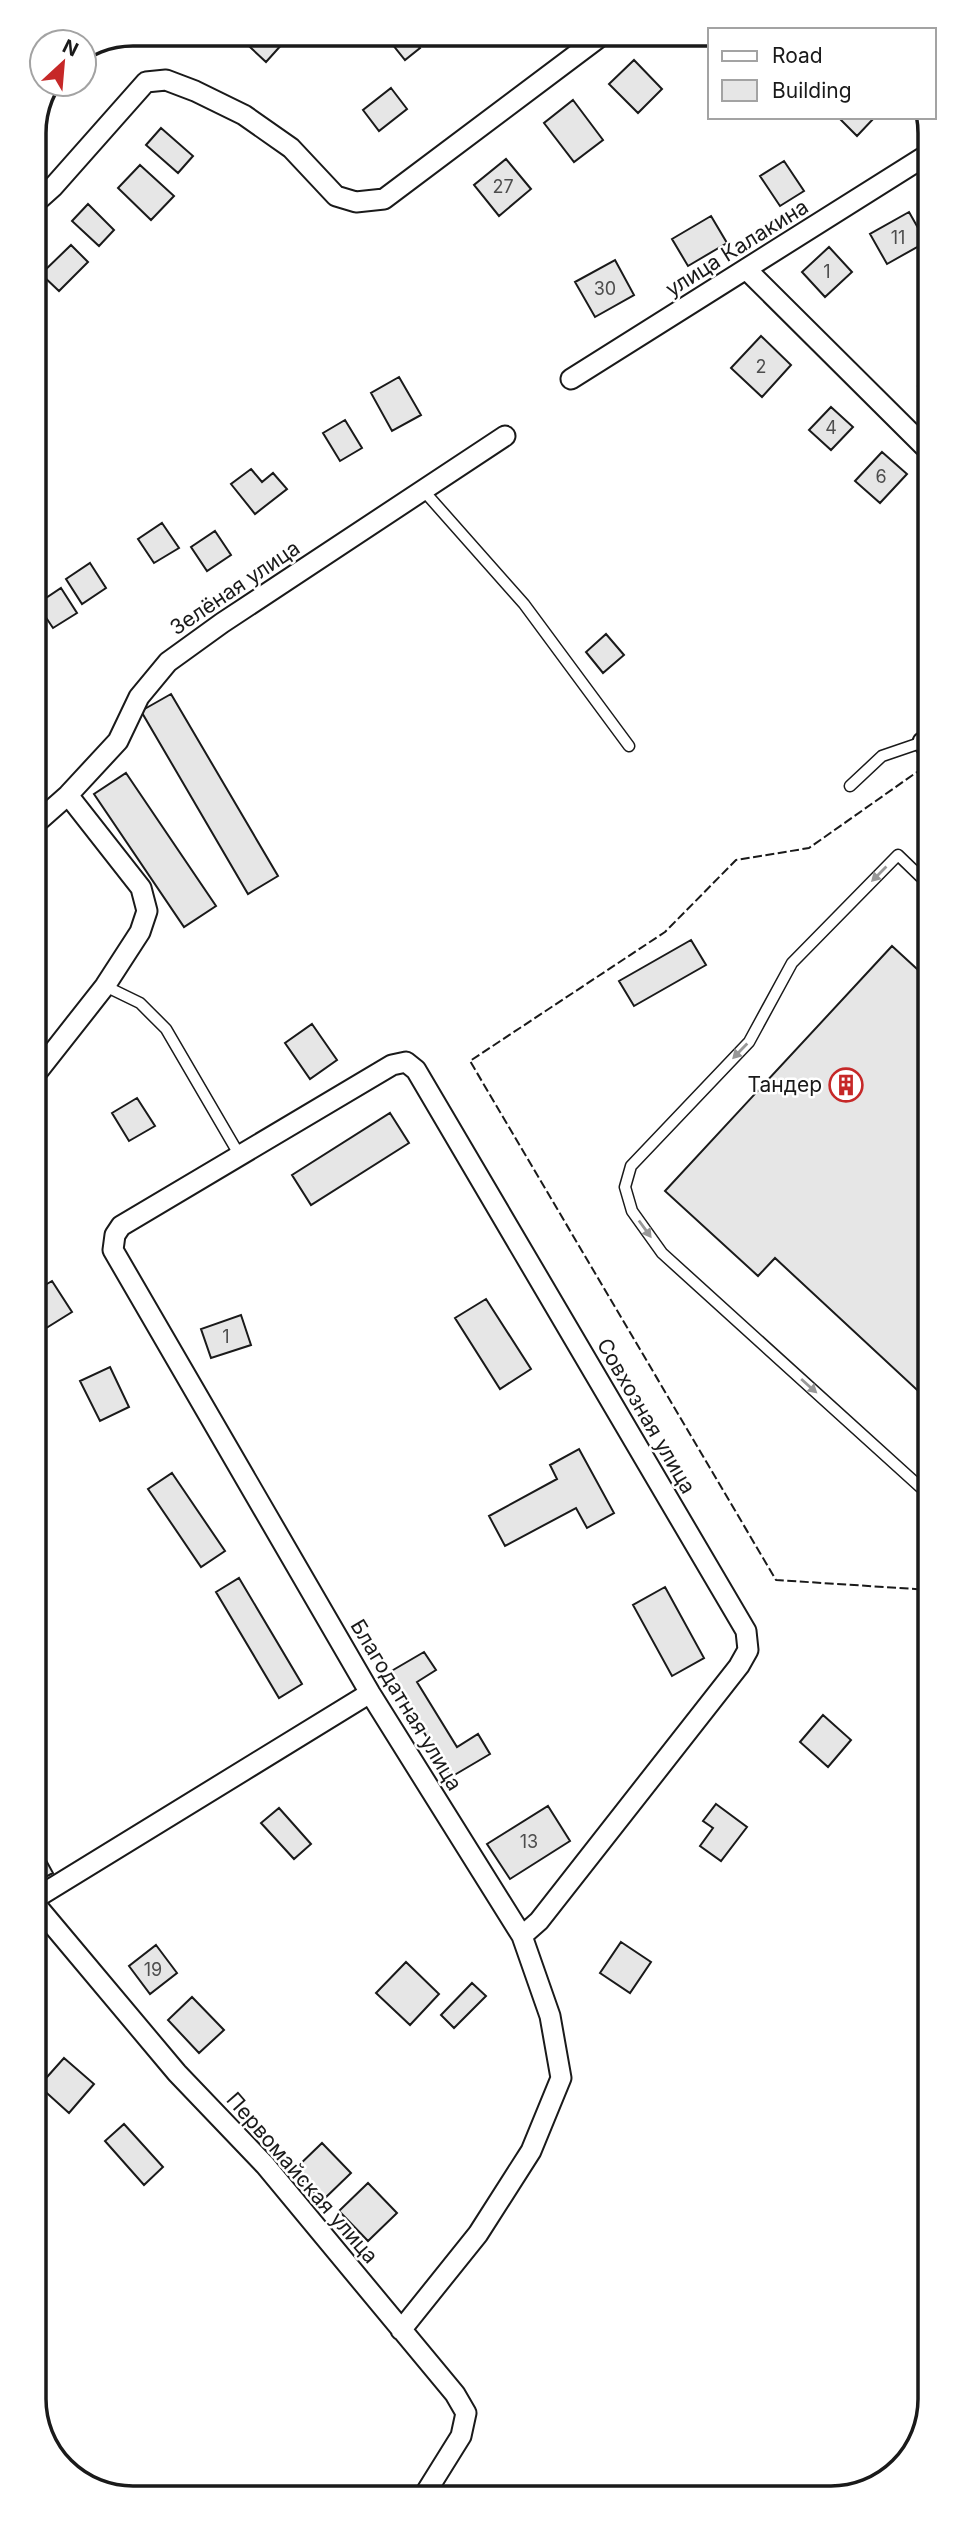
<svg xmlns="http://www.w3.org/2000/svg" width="964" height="2532" viewBox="0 0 964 2532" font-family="Inter,sans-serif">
  <rect width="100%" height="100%" fill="#fff"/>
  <path fill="#e6e6e6" stroke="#1a1a1a" stroke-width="2" d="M235 33H274L284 42 266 62Z
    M386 33H408L420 48 405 60 385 35Z
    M634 60 662 89 638 113 609 84Z
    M391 88 407 109 379 131 363 110Z
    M573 100 603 140 574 162 544 123Z
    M838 117H875L857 136Z
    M161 128 193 156 178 173 146 145Z
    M506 159 531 189 499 216 474 185Z
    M784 161 804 191 780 206 760 176Z
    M140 165 174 196 151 220 118 188Z
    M88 204 114 230 99 246 72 221Z
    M909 212 926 242 887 264 870 234Z
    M711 216 727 243 688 266 672 239Z
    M71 245 88 262 59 291 41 274Z
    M829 247 852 272 825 297 802 272Z
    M615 260 634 295 595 317 575 282Z
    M761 336 791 365 762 397 731 368Z
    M399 377 421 415 392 431 371 393Z
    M928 377V397L918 386Z
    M831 407 853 427 831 450 809 430Z
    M345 420 362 448 340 461 323 433Z
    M882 452 907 474 880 503 855 481Z
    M251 469 262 482 273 473 287 489 255 514 231 484Z
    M162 523 179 548 154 563 138 539Z
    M215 531 231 555 207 571 191 547Z
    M90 563 106 588 82 604 66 579Z
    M61 588 77 613 53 628 37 604Z
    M606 634 624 655 603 673 586 652Z
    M171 694 278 876 248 894 141 711Z
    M126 773 216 906 184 927 94 794Z
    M691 940 706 965 634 1006 619 981Z
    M892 946 929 980V1401L775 1258 758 1276 665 1191Z
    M312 1024 337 1060 310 1079 285 1043Z
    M137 1098 155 1126 129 1141 112 1113Z
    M390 1113 409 1143 311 1205 292 1175Z
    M52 1281 72 1312 35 1335V1291Z
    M486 1299 531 1369 500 1389 455 1318Z
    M241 1315 251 1345 211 1358 201 1329Z
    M110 1367 129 1407 100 1421 80 1381Z
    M579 1449 614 1513 587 1528 576 1508 505 1546 489 1516 557 1479 550 1465Z
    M172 1473 225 1551 201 1567 148 1489Z
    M239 1578 302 1684 279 1698 216 1592Z
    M665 1587 704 1658 672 1676 633 1605Z
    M424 1652 436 1670 417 1682 457 1747 478 1734 490 1754 451 1777 388 1673Z
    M823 1715 851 1740 828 1767 800 1742Z
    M716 1804 747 1827 721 1861 700 1846 713 1828 703 1821Z
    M548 1806 570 1841 510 1879 487 1844Z
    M279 1808 311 1844 294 1859 261 1823Z
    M36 1842 53 1873 36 1882Z
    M621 1942 651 1962 630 1993 600 1973Z
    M156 1945 177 1973 150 1994 129 1966Z
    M406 1962 439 1994 410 2025 376 1993Z
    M472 1983 486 1996 454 2028 441 2015Z
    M192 1997 224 2030 199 2053 168 2020Z
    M64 2058 94 2084 69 2113 39 2086Z
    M124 2124 163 2167 144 2185 105 2141Z
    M322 2143 351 2173 322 2201 293 2171Z
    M368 2183 397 2213 368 2241 339 2211Z"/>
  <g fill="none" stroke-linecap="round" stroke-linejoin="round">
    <defs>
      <path id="service" d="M423 490 524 604 629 746
        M850 786 882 756 923 742
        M928 884 898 855 792 963 749 1042 631 1166 625 1187 632 1211 662 1253 929 1495
        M105 986 140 1003 166 1029 240 1156"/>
      <path id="minor" d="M34 204 53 187 146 82 166 80 195 91 244 115 291 148 336 196 356 202 384 199 605 33
        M746 269 928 450
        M571 379 927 155
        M923 742 928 749
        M34 825 68 795 118 741 139 697 168 662 222 623 505 436
        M35 1075 105 986 140 932 147 911 141 888 68 795
        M36 1898 370 1693
        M36 1905 177 2073 265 2165 455 2394 466 2413 461 2436 423 2497
        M401 2330 478 2234 531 2151 561 2078 550 2016 522 1936 370 1693 113 1250 115 1235 121 1226 392 1065 406 1062 416 1070 746 1631 748 1650 739 1666 539 1921 522 1936"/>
    </defs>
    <use href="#service" stroke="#1a1a1a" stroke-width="13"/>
    <use href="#minor" stroke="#1a1a1a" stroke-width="23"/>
    <use href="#service" stroke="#fff" stroke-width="10"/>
    <use href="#minor" stroke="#fff" stroke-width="19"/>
    <path stroke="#1a1a1a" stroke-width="2" stroke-dasharray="9 3.5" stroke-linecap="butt" d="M928 789 917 772 809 848 736 860 665 932 470 1061 776 1580 930 1590"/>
  </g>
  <defs><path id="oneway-solid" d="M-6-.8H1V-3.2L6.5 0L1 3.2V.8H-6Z" transform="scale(1.75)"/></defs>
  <g fill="#989898">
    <use href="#oneway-solid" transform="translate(879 874) rotate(135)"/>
    <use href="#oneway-solid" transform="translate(740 1051) rotate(134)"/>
    <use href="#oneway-solid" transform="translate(645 1229) rotate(54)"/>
    <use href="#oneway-solid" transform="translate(809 1386) rotate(42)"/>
  </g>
  <defs>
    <symbol id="building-ring" viewBox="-11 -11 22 22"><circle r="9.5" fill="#fff" stroke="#c62828" stroke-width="1.5"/><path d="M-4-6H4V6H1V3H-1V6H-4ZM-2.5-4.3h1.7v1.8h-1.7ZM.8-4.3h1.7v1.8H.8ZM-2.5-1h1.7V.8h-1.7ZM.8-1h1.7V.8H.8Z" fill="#c62828"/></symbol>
  </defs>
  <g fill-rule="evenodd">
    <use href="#building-ring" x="827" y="1066" width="38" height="38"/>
  </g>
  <g text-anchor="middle" stroke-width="5" stroke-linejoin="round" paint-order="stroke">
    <g font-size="18" fill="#4d4d4d">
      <text x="503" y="193">27</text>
      <text x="898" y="244">11</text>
      <text x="827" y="278">1</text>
      <text x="605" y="295">30</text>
      <text x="761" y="373">2</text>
      <text x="831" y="434">4</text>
      <text x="881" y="483">6</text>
      <text x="226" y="1343">1</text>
      <text x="529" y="1848">13</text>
      <text x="153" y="1976">19</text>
    </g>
    <g font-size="21" fill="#1a1a1a" stroke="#fff">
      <text transform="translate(737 248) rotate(-32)" y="7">улица Калакина</text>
      <text transform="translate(235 588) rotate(-34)" y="7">Зелёная улица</text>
      <text transform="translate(646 1416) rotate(60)" y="7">Совхозная улица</text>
      <text transform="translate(406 1705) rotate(59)" y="7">Благодатная улица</text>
      <text transform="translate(302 2178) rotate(49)" y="7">Первомайская улица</text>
    </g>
    <g font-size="21" fill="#1a1a1a" stroke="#fff" text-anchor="end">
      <text x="822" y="1092">Тандер</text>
    </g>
  </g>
  <path d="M0 0H964V2532H0ZM133 46H831A87 87 0 0 1 918 133V2399A87 87 0 0 1 831 2486H133A87 87 0 0 1 46 2399V133A87 87 0 0 1 133 46Z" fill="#fff" fill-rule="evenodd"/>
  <path fill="none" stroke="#1a1a1a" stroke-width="3.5" d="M133 46H831A87 87 0 0 1 918 133V2399A87 87 0 0 1 831 2486H133A87 87 0 0 1 46 2399V133A87 87 0 0 1 133 46Z"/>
  <rect x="708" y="28" width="228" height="91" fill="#ffffff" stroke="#a3a3a3" stroke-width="2"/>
  <rect x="722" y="51" width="35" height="10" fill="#ffffff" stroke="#a3a3a3" stroke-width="2"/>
  <text x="772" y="63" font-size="21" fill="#1a1a1a">Road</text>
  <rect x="722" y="80" width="35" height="21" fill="#e6e6e6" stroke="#a3a3a3" stroke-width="2"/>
  <text x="772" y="98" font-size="21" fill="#1a1a1a">Building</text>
  <g transform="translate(63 63) rotate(26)"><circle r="33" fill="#ffffff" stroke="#a3a3a3" stroke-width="2"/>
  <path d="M0-5L12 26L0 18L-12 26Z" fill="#c62828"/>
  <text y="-10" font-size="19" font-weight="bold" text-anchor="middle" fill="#1a1a1a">N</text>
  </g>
</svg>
